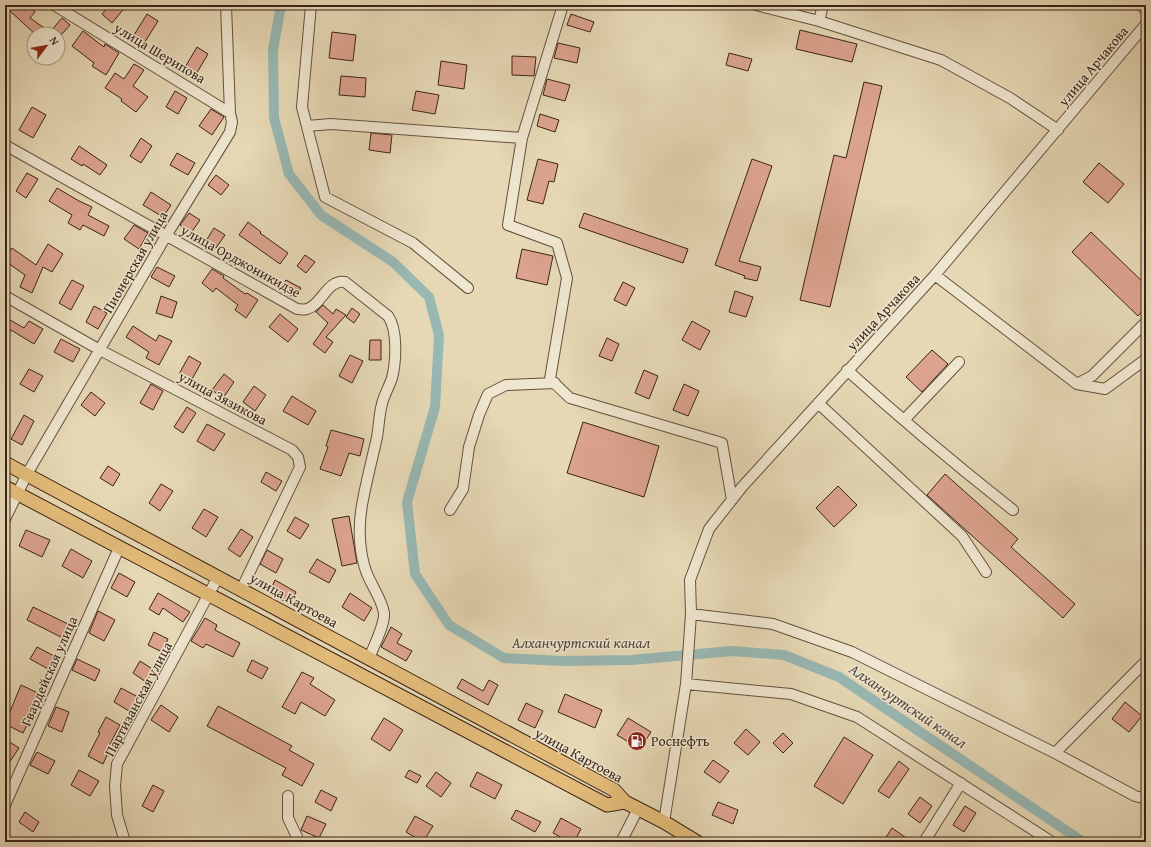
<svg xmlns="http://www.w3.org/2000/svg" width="1151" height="847" viewBox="0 0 1151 847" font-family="'Gentium Book Plus',serif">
  <rect width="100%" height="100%" fill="#e6d8b5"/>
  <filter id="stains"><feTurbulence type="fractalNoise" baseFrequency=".005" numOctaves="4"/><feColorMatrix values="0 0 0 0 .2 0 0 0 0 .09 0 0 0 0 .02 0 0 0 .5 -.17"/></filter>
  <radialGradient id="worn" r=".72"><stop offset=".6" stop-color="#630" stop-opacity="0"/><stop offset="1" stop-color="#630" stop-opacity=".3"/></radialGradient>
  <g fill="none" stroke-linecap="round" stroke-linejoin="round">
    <path stroke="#98b8b4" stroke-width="10" d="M281 5 273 50 274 118 289 174 321 215 393 262 429 297 439 335 435 407 407 502 415 574 449 625 504 658 562 661 631 660 732 651 784 655 839 677 1083 842"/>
  </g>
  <path fill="#dca38e" stroke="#3a2317" d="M16 5H28L35 12 30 18 50 32 62 18 70 25 62 34H35L10 11Z
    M110 5H127L112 23 102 14Z
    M147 14 158 21 145 42 134 35Z
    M571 14 594 22 590 32 567 25Z
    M800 30 857 44 852 62 796 49Z
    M83 31 104 47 105 44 119 53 106 75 92 66 94 63 72 46Z
    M332 32 356 35 353 61 329 58Z
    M558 43 580 48 577 63 554 58Z
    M197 47 208 54 195 76 184 69Z
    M729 53 752 59 748 71 726 65Z
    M512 56 536 57 534 76 512 75Z
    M441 61 467 65 464 89 438 85Z
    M134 64 144 70 133 86 148 97 136 112 121 101 122 99 105 88 115 73 124 79Z
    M341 76 366 78 365 97 339 95Z
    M547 79 570 85 565 101 543 95Z
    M864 82 882 86 830 307 800 300 834 155 846 158Z
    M175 91 187 98 178 114 166 107Z
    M416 91 439 95 435 114 412 110Z
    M32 107 46 115 33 138 19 130Z
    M211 109 224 117 212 135 199 126Z
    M540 114 559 120 555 132 537 126Z
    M371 133 392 135 390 153 369 150Z
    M141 138 152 146 141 163 130 156Z
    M79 146 107 165 100 175 83 164 82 166 71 159Z
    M177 153 195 163 188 175 170 165Z
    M538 159 558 164 554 182 549 181 543 204 527 200Z
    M752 159 772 166 739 261 761 267 757 281 744 278 745 276 715 265Z
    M1099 163 1124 184 1108 203 1083 182Z
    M27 173 38 179 26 198 16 191Z
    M216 175 229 185 221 195 208 185Z
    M57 188 79 201 92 207 88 215 109 226 104 236 83 225 80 230 68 223 72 215 49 201Z
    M151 192 171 205 163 217 143 205Z
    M189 213 200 220 191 233 180 225Z
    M584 213 688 249 683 263 579 227Z
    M248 222 261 232 260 233 288 253 280 264 239 235Z
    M134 225 148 233 139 249 124 239Z
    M214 228 225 235 216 248 206 241Z
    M1091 232 1146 285V307L1138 316 1072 252Z
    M48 244 63 254 52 272 43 267 32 293 20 287 25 275 5 261V259L12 248 36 265Z
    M522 249 553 256 547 285 516 278Z
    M305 255 315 262 306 273 297 266Z
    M157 267 175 276 169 287 151 277Z
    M212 269 224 276 223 278 245 294 247 293 258 300 246 318 235 310 238 305 216 288 213 292 202 283Z
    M72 280 84 286 71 310 59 303Z
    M286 280 301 288 295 298 280 288Z
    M623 282 635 288 626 306 614 300Z
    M735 291 753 297 746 317 729 312Z
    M161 296 177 302 172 318 156 313Z
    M323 305 333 314 336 309 346 315 326 337 333 342 325 353 313 344 328 323 316 312Z
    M94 306 107 313 98 329 86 322Z
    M352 308 360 314 354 323 346 317Z
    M280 314 298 329 288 342 269 327Z
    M5 317 24 328 29 321 43 329 34 344 11 330 5 340Z
    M692 321 710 331 700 350 682 340Z
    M133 326 156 341 159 335 172 341 159 365 146 358 149 352 126 337Z
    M607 338 619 344 612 361 599 356Z
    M61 339 80 349 73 362 54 352Z
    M370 340H381V360H369Z
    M932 350 948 364 922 392 906 377Z
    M350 355 363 361 352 383 339 376Z
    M189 356 201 363 191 381 179 374Z
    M29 369 43 376 34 392 20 384Z
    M644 370 658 376 649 399 635 393Z
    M224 374 234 382 223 398 212 390Z
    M151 384 163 391 153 410 140 403Z
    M684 384 699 391 688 416 673 410Z
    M254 386 266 395 255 411 243 402Z
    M91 392 105 403 95 416 81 405Z
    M292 396 316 411 308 425 283 411Z
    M187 407 196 413 183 433 174 427Z
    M24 415 34 421 22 445 11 439Z
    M583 422 659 446 644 497 567 473Z
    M207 424 225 434 214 451 197 441Z
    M331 430 364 439 360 456 349 453 341 476 320 469 328 447 326 446Z
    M108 466 120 474 113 486 100 478Z
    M266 472 282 481 276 491 261 482Z
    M945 474 1018 539 1011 547 1075 604 1063 618 927 495Z
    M161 484 173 491 160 511 149 503Z
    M838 486 857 505 834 527 816 508Z
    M204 509 218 517 206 537 192 528Z
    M349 516 357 563 342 566 332 519Z
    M295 517 309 525 300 539 287 531Z
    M241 529 253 537 240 557 228 549Z
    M26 530 50 540 42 557 19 546Z
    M71 549 92 561 83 578 62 566Z
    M267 550 283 559 276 573 260 564Z
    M317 559 336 570 329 583 309 572Z
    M119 573 135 582 127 597 111 588Z
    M275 580 296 592 290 604 269 593Z
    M158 593 190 612 183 622 163 608 159 615 149 609Z
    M350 593 372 608 364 621 342 607Z
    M33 607 70 625 63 638 27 620Z
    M98 611 115 620 104 641 89 633Z
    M205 618 217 625 215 630 240 643 233 657 206 644 203 648 191 641Z
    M391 627 402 634 397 643 412 651 406 661 381 647Z
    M154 632 168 639 162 652 148 645Z
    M37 647 56 657 50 670 30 659Z
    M77 659 100 670 95 681 72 670Z
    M252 660 268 668 262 679 247 671Z
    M140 661 154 670 146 682 133 673Z
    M302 672 314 678 310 684 335 700 325 716 301 702 295 714 282 707Z
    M462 679 483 691 489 680 498 685 488 705 457 688Z
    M21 685 38 693 27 718 30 719 23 733 5 724Z
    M121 688 138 697 129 711 114 702Z
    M565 694 602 710 595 728 558 712Z
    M1125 702 1142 716 1129 732 1112 719Z
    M526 703 543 711 535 728 518 720Z
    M161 705 178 717 169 732 151 720Z
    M218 706 292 746 289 750 314 764 302 786 282 775 286 768 207 726Z
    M56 707 69 712 62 732 48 726Z
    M106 717 120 725 107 750 109 751 103 764 88 756 100 733 98 732Z
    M384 718 403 730 390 751 371 739Z
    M628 718 651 732 640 749 617 735Z
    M746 729 760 742 748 755 734 743Z
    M783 733 793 743 783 753 773 743Z
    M844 737 873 755 843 804 814 786Z
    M5 739 19 748 5 769Z
    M37 752 55 761 48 774 30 765Z
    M713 760 729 771 720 783 704 772Z
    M899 761 909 769 889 798 878 791Z
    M79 770 99 781 90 796 71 785Z
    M409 770 421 776 417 783 405 777Z
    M436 772 451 783 441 797 426 786Z
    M477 772 502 785 495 799 470 786Z
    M153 785 164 791 153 812 142 806Z
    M321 790 337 798 331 811 315 802Z
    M920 797 932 806 920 823 908 814Z
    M718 802 738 810 733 824 712 815Z
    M965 806 976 813 964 832 953 825Z
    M516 810 541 822 535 832 511 819Z
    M25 812 39 822 33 832 19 822Z
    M307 816 326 824 319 838 301 830Z
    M415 816 433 826 423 842 406 832Z
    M561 818 581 829 574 842H570L553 833Z
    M892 828 912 842H883Z"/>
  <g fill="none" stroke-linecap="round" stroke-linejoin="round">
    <defs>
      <path id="minor" d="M54 5 230 113
        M311 5 302 107 325 197 413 243 468 288
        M563 5 522 138 508 225 557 243 567 278 550 379 570 398 722 443 732 500
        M756 5 819 21 941 60 1010 98 1058 130
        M1141 5 1146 11
        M819 21 823 5
        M307 126 331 124 522 138
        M5 145 297 309C300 309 304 310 307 309 322 305 327 279 345 282L388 316C398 330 396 362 392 378 389 387 384 395 382 404 379 414 379 426 377 437 372 460 366 482 362 505 358 527 359 553 367 574 372 586 382 600 384 613 385 625 373 647 369 659
        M935 275 1077 384 1092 376 1146 322
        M5 296 100 350 292 450 298 457 300 467 241 590
        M847 370C901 419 956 465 1013 510
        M1077 384 1105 389 1146 359
        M818 403 962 536 986 572
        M904 420 959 362
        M450 510 463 489 469 447 479 415 488 394 506 385 555 383
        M5 519 27 474 166 236 230 132 232 122 230 113 226 5
        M691 614 773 624 852 652 1055 753 1135 796 1146 799
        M686 684 791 694 857 717 1052 842
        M1055 753 1146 661
        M288 796V818L297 837 294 842
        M5 805 119 548
        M664 822 686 684 691 614 690 580 709 529 742 487 935 275 1146 24
        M125 842 117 815 115 786 117 764 218 577
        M621 842 638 809
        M924 842 961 783"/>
      <path id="major" d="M5 463 614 790 625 802 664 822 697 842
        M5 487 607 805 625 802"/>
    </defs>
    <use href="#minor" stroke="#65503e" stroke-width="12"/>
    <use href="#major" stroke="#3a2317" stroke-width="15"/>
    <use href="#minor" stroke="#efe6cf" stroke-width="10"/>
    <use href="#major" stroke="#e3bc7a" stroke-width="13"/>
  </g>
  <defs>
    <symbol id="fuel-disc" viewBox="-11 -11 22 22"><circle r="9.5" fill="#8f2418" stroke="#efe6cf"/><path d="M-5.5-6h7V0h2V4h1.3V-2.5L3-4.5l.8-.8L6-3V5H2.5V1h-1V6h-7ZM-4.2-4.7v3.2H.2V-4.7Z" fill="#fff"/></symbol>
  </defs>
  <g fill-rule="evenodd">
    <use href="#fuel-disc" x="626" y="730" width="22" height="22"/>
  </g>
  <g text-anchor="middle" stroke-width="3" stroke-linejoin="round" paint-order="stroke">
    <g font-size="14" fill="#3a2317" stroke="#efe6cf">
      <text transform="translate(160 53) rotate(31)" y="5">улица Шерипова</text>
      <text transform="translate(1093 66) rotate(-50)" y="5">улица Арчакова</text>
      <text transform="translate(241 261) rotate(29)" y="5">улица Орджоникидзе</text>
      <text transform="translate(135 262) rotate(-60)" y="5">Пионерская улица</text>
      <text transform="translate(883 312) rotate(-47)" y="5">улица Арчакова</text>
      <text transform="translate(223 398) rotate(28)" y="5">улица Зязикова</text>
      <text transform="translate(294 600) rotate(29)" y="5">улица Картоева</text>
      <text transform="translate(49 671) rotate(-66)" y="5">Гвардейская улица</text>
      <text transform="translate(138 699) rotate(-62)" y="5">Партизанская улица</text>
      <text transform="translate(579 755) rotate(29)" y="5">улица Картоева</text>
    </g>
    <g font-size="14" fill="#3a2317" stroke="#efe6cf" text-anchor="start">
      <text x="651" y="746">Роснефть</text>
    </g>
    <g font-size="15" font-style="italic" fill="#52483e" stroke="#efe6cf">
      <text x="581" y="648">Алханчуртский канал</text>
      <text transform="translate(908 706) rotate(34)" y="5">Алханчуртский канал</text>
    </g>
  </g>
  <rect width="1151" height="847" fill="none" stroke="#e6d8b5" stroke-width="20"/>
  <rect x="6" y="6" width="1139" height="835" fill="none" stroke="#3a2317" stroke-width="2"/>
  <rect x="10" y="10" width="1131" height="827" fill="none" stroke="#3a2317"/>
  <g transform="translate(46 46) rotate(58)"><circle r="19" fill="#efe6cf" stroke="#a79885"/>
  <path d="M0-3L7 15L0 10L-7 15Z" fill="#8f2418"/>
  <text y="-6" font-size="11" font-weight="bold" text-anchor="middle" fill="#3a2317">N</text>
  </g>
  <rect width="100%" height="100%" filter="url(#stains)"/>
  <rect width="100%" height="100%" fill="url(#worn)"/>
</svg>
